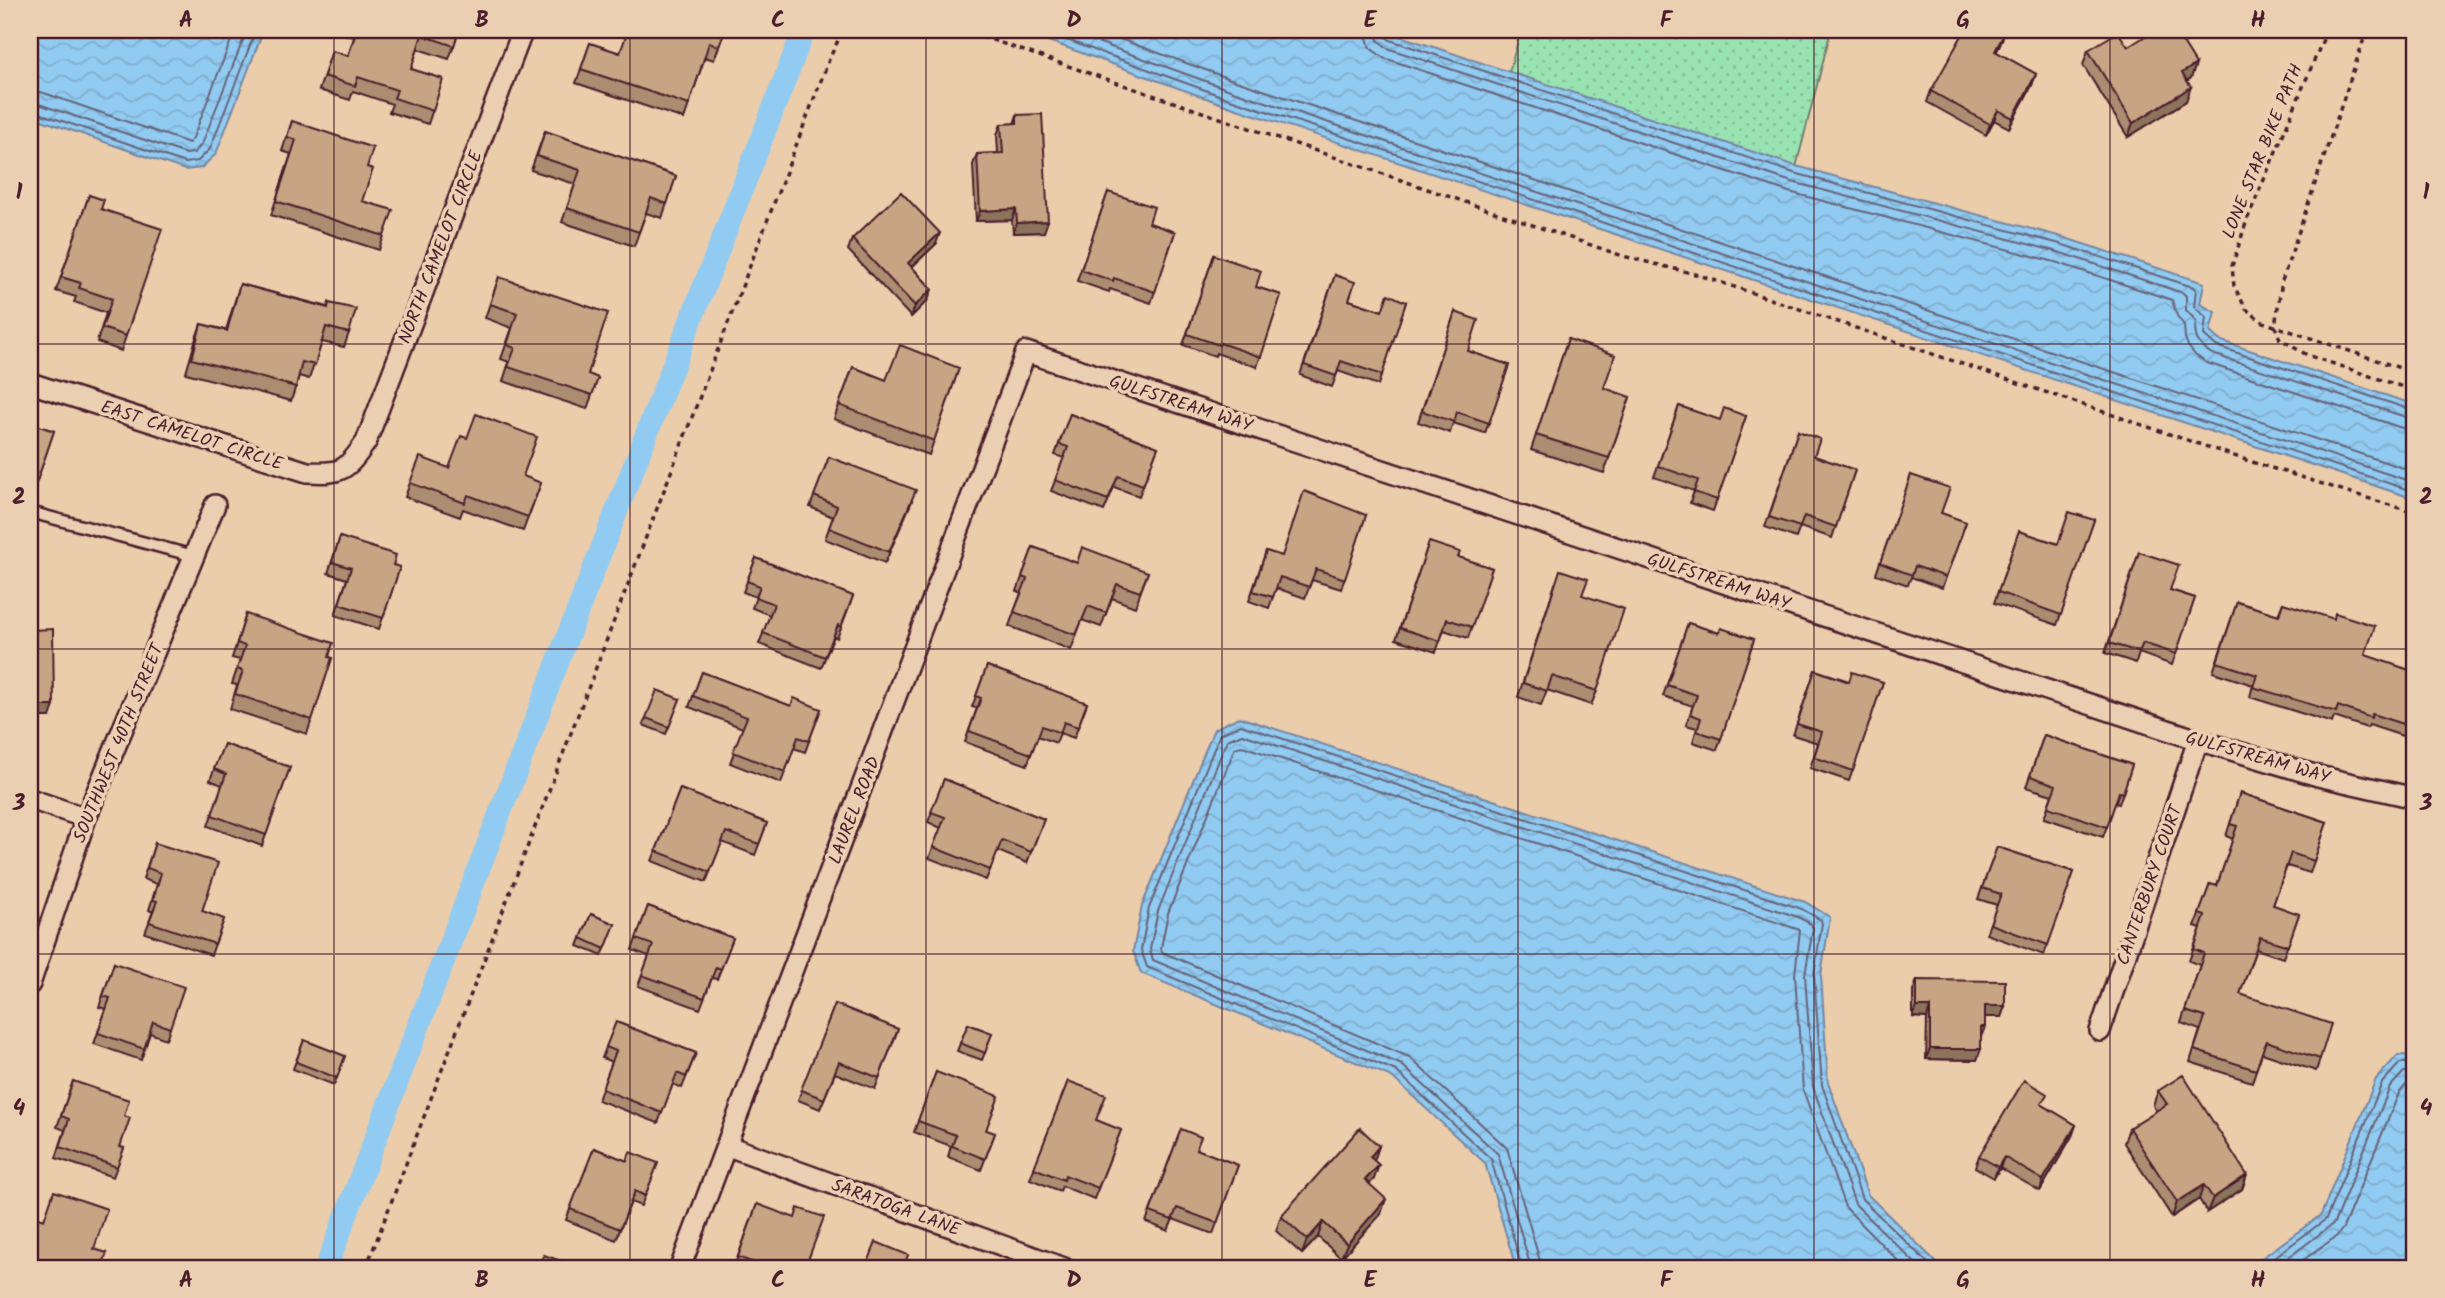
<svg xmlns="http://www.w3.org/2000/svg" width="2445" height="1298" viewBox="0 0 2445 1298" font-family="Kalam,sans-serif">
  <defs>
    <pattern id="park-dots" width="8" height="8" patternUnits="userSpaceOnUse" patternTransform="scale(1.75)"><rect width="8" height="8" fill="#99e2b1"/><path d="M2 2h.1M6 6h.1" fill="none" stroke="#85c198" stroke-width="1.8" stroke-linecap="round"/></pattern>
    <pattern id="water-waves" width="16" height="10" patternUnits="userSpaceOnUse" patternTransform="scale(1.75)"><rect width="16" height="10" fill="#91cbf1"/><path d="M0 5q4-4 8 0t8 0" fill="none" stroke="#7faecf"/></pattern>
  </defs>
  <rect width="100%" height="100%" fill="#ebcdac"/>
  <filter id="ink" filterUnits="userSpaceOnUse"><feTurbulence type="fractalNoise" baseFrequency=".0143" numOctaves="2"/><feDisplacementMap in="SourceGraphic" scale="14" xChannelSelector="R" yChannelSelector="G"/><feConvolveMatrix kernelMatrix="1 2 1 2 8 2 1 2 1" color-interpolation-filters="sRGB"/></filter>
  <g filter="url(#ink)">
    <path fill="url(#park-dots)" stroke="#72806e" stroke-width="2" d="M1521 30H1831L1796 167 1509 72Z"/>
    <path fill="url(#water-waves)" stroke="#7586a2" stroke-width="2" d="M30 30H263V31L216 154 201 168 185 170 30 116Z
      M1018 30H1382L1796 166 2062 237 2204 283 2200 304 2215 312 2210 332 2219 340 2415 405V499L1228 106Z
      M1239 717 1805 902 1830 917 1821 975 1828 1082 1868 1195 1940 1266 1947 1268H1516L1485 1163 1392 1077 1141 973 1133 951 1142 906 1214 729Z
      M2398 1055 2415 1056V1268H2248L2321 1215 2376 1079Z"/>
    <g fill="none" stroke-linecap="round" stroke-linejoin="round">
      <path stroke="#66647a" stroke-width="2" d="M1039 30 1230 99 2415 492
        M1064 30 1233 91 2415 483
        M1095 30 1236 81 2415 472
        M1365 30 1370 48 1384 58 1789 192 2055 262 2172 300 2177 316 2184 325 2185 338 2188 346 2195 355 2207 363 2405 429 2415 430
        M1375 30 1378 40 1387 48 1792 182 2058 252 2183 293 2186 296V310L2196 321C2193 337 2198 346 2212 354L2415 420
        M1384 30 1385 36 1390 40 1794 173 2060 244 2193 287 2196 290 2194 307 2206 317 2204 335 2216 346 2415 411
        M30 91 41 92 189 143 193 138 235 30
        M30 101 186 154 194 153 202 144 247 30
        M30 110 185 163 198 161 210 149 256 30
        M1522 1268 1491 1159 1396 1071 1147 967 1141 950 1149 908 1220 734 1241 725 1802 909 1821 920 1822 923 1814 975 1822 1085 1862 1199 1933 1268
        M1531 1268 1498 1154 1402 1065 1153 960 1150 949 1158 911 1227 740 1242 734 1798 917 1811 924 1813 928 1805 975 1813 1087 1855 1204 1920 1268
        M1542 1268 1507 1148 1409 1057 1162 952 1161 948 1168 913 1235 748 1242 746 1800 930 1795 975 1803 1090 1845 1207 1905 1268
        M2260 1268 2326 1219 2382 1083 2400 1063H2415
        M2275 1268 2334 1223 2390 1087 2404 1072H2415
        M2292 1268 2337 1236 2343 1228 2399 1093 2408 1083 2415 1082"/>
      <path stroke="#91cbf1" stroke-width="23" d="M326 1268 562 651 804 30"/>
      <defs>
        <path id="lane" d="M30 512 194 556"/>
        <path id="street" d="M30 383 307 472C342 474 346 471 366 442L523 30
          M30 799 86 818
          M30 984 86 818 215 505
          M2100 1031 2198 740
          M728 1146 1064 1268
          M680 1268 1026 352 2198 740 2318 776 2415 798"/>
      </defs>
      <use href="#lane" stroke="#4a1f2b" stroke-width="15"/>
      <use href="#street" stroke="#4a1f2b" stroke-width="24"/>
      <path stroke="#4a1f2b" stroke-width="3.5" stroke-dasharray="5 5" stroke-linecap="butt" d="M963 30 1623 256 1699 275 2246 460 2415 513
        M2327 30 2247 220 2232 266 2234 286 2246 309 2263 322 2415 373
        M2367 30 2282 281 2275 326 2280 339 2307 355 2415 391
        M366 1268 830 57 843 30"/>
      <use href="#lane" stroke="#ebcfb2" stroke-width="10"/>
      <use href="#street" stroke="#ebcfb2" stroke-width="19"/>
    </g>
    <path fill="#ac8d72" stroke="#4a1f2b" stroke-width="2" d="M339 30H459L449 59 418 49 411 69 443 79 428 124 389 112 392 104 353 91 350 100 319 90 332 51 348 56 354 37 338 32Z
      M725 30 714 60 705 57 684 119 576 83 590 43 620 53Z
      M2000 45 1996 52 2036 74 2032 85 2009 128 1994 120 1986 135 1927 102 1931 91Z
      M2128 47 2196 64 2191 78 2187 81 2186 101 2128 137 2083 65 2088 50Z
      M1017 115 1044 232 1013 233 1012 220 976 221 973 165 977 154 998 153 997 135 1001 124H1014Z
      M292 121 367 167 362 201 384 236 379 250 271 215 291 154 282 151Z
      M545 131 676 176 662 218 646 213 634 246 562 222 575 184 531 170Z
      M1108 192 1149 223 1175 232 1151 303 1110 289 1109 292 1077 281Z
      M89 195 101 209 126 336 121 351 97 342 106 313 74 302 76 297 56 291Z
      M852 239 936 244 912 267 932 289 928 300 911 317 848 250Z
      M1214 255 1256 287 1281 295 1257 367 1216 353 1215 356 1183 345Z
      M1335 275 1349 300 1382 311 1406 302 1378 385 1338 371 1332 387 1300 375Z
      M499 277 588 374 598 378 587 409 503 381 509 362 501 359 512 328 485 318Z
      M240 284 328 307 329 303 349 333 344 347 322 342 309 379 299 376 291 401 186 373 196 338 201 324 226 330Z
      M1455 312 1468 351 1509 365 1485 433 1453 423 1450 433 1418 422Z
      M1568 339 1604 388 1630 397 1604 473 1531 450Z
      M853 367 886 380 959 368 929 455 834 419Z
      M1679 406 1719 420 1746 416 1713 511 1690 503 1694 491 1654 477Z
      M1070 414 1158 447 1139 496 1114 487 1104 511 1051 491 1064 458 1055 455Z
      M30 423 54 431 33 492 30 491Z
      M1798 431 1814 456 1855 470 1832 538 1800 527 1796 538 1765 527Z
      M829 457 912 501 885 563 825 539 833 517 810 507Z
      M449 468 523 476 541 483 523 531 463 509 460 517 405 497 410 483Z
      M1911 475 1941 513 1966 522 1942 588 1911 577 1908 585 1876 574Z
      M1366 515 1341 589 1312 580 1305 598 1276 588 1269 608 1249 601 1266 551 1281 556Z
      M2094 520 2057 625 1994 603 2019 531 2058 544Z
      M340 537 393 565 400 567 379 629 335 615 347 579 328 573Z
      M1429 542 1458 557 1492 568 1468 638 1444 630 1436 652 1396 639Z
      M1033 547 1077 563 1148 572 1135 607 1112 598 1101 627 1082 620 1071 650 1009 626 1021 593 1017 591Z
      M2139 552 2170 590 2195 598 2172 665 2139 653 2136 663 2105 653Z
      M756 558 853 596 837 638 834 636 821 668 759 644 770 615 752 608 756 597 743 592Z
      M1555 584 1582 595 1597 691 1591 705 1547 690 1541 705 1518 697Z
      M2237 602 2278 615 2283 603 2365 655 2415 672V740L2369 725 2367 728 2334 717 2332 723 2250 697 2253 685 2213 672Z
      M246 614 332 658 307 734 230 709 237 685 232 684 240 660 232 658Z
      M1688 623 1719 633 1754 639 1717 750 1693 742 1697 728 1686 725 1693 706 1663 696Z
      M30 630 50 717H30Z
      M987 666 1087 703 1074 738 1060 733 1056 743 1038 736 1027 765 965 742 977 708 972 707Z
      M1815 670 1849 681 1883 682 1849 781 1810 768 1818 743 1793 735Z
      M702 672 791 706 821 709 805 752 794 748 781 783 730 763 743 728 689 707Z
      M680 699 666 734 643 725 646 718Z
      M2044 735 2132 765 2119 804 2115 803 2103 837 2044 818 2052 795 2026 787Z
      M224 744 290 767 262 846 208 826 222 785 210 780Z
      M944 779 1044 819 1027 863 998 851 986 880 929 858 941 828 928 822Z
      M680 789 767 823 755 855 722 842 706 882 652 861Z
      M2240 793 2327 822 2310 873 2287 866 2273 905 2299 914 2283 958 2256 949 2240 994 2320 1059 2316 1071 2262 1053 2252 1082 2190 1062 2200 1030 2181 1023 2200 965 2189 961 2201 928 2195 926 2210 884 2217 886 2233 839 2226 836Z
      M155 843 202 911 224 919 211 955 145 933 153 912 149 910 157 884 143 879Z
      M1997 847 2074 872 2044 955 1986 934 1997 905 1978 899Z
      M648 906 733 938 717 979 712 978 700 1009 638 986 649 956 632 950Z
      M591 914 615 924 602 956 578 946Z
      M114 963 170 1028 166 1039 150 1033 141 1060 94 1044 106 1009 99 1007Z
      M1917 980 2005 1006 2001 1017H1985V1027L1981 1037 1977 1060 1926 1059 1927 1018 1913 1017V991Z
      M835 1004 898 1029 875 1089 835 1073 820 1109 798 1100Z
      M616 1022 696 1053 682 1088 673 1084 658 1123 598 1100 612 1062 602 1058Z
      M968 1024 992 1033 982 1060 957 1051Z
      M304 1040 345 1056 334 1085 293 1069Z
      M936 1072 986 1130 995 1133 981 1170 948 1157 951 1146 914 1132Z
      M73 1081 124 1116 120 1147 124 1148 113 1177 56 1158 65 1130 57 1127Z
      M1068 1081 1096 1120 1121 1130 1094 1199 1062 1186 1060 1191 1030 1179Z
      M2158 1091 2247 1175 2242 1189 2207 1212 2199 1199 2172 1217 2124 1143 2129 1128 2156 1111 2153 1105Z
      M2043 1105 2076 1125 2072 1136 2040 1191 2000 1168 1994 1178 1975 1167 1979 1156Z
      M1181 1129 1196 1149 1238 1165 1213 1234 1173 1219 1168 1231 1146 1222Z
      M1379 1146 1374 1160V1179L1369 1184 1381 1214 1341 1258 1318 1237 1302 1254 1276 1231 1281 1216Z
      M594 1148 627 1161 658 1163 641 1206 631 1202 616 1240 566 1220Z
      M757 1204 805 1268 734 1267Z
      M30 1231 101 1268H30Z"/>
    <path fill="#8c735c" stroke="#4a1f2b" stroke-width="2" d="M2004 34 2000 45 1991 62 1995 51Z
      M2196 64 2191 78 2177 87 2182 73Z
      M2036 74 2032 85 2009 128 2013 118Z
      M2191 87 2186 101 2128 137 2133 123Z
      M1998 110 1994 120 1986 135 1990 124Z
      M1016 209 1012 220 976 221 980 211Z
      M1048 221 1044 232 1013 233 1017 223Z
      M940 233 936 244 904 274 908 263Z
      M932 289 928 300 911 317 915 306Z
      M32 706H54L50 717H30V712Z
      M1985 1006H2005L2001 1017H1981Z
      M1917 1007H1930L1927 1018 1913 1017Z
      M1930 1049H1981L1977 1060 1926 1059Z
      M2076 1125 2072 1136 2040 1191 2043 1180Z
      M1379 1146 1374 1161 1370 1157Z
      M2004 1157 2000 1168 1994 1178 1998 1167Z
      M1379 1165 1374 1179 1360 1194 1365 1180Z
      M2247 1175 2242 1189 2207 1212 2213 1198Z
      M2204 1185 2199 1199 2172 1217 2177 1202Z
      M1386 1199 1381 1214 1341 1258 1347 1244Z
      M1323 1222 1318 1237 1302 1254 1307 1240Z"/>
    <path fill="#c8a484" stroke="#4a1f2b" stroke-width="2" d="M357 30H459L454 46 422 35 411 69 443 79 433 111 394 98 397 90 358 77 355 86 324 76 332 51 348 56Z
      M628 30H725L719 46 709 43 689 105 581 69 590 43 620 53Z
      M1965 30H1996L2004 34 1995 51 2036 74 2013 118 1998 110 1990 124 1931 91Z
      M2155 30H2175L2196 64 2182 73 2191 87 2133 123 2088 50 2118 32 2128 47Z
      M1042 114 1048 221 1017 223 1016 209 980 211 977 154 1003 153 1001 124 1017 123V115Z
      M292 121 373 148 367 167 373 169 362 201 393 210 384 236 276 201 296 140 287 137Z
      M545 131 676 176 667 204 651 198 639 232 567 208 580 170 537 156Z
      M901 192 940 233 908 263 932 289 915 306 852 239Z
      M1108 192 1154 207 1149 223 1175 232 1155 292 1114 278 1113 281 1081 270Z
      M89 195 104 200 101 209 162 229 126 336 102 328 112 299 79 288 81 283 61 277Z
      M1214 255 1261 271 1256 287 1281 295 1261 357 1220 343 1219 345 1187 334Z
      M1335 275 1355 282 1349 300 1382 311 1388 294 1406 302 1382 375 1341 361 1336 376 1304 365Z
      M499 277 608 313 588 374 598 378 592 395 508 367 515 348 507 345 517 313 490 304Z
      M240 284 328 308 329 303 356 309 349 333 326 327 315 365 302 362 296 387 192 359 201 324 227 331Z
      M1455 312 1478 320 1468 351 1509 365 1489 423 1457 412 1454 422 1422 411Z
      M1568 339 1615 355 1604 388 1630 397 1609 458 1536 435Z
      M900 345 959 368 934 441 839 405 853 367 886 380Z
      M1679 406 1720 420 1724 408 1746 416 1717 500 1694 492 1698 480 1658 466Z
      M476 414 537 437 523 476 541 483 528 517 468 495 465 503 410 483 420 457 449 468 461 436 467 438Z
      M1070 414 1158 447 1143 485 1118 476 1108 500 1055 480 1068 447 1059 444Z
      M30 423 54 431 37 481 30 479Z
      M1798 431 1820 439 1814 456 1855 470 1836 527 1804 516 1800 527 1769 517Z
      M829 457 916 490 889 552 829 528 837 506 814 496Z
      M1911 475 1950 488 1941 513 1966 522 1946 577 1915 566 1912 575 1880 563Z
      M1304 491 1366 515 1345 579 1316 569 1309 587 1280 577 1273 597 1253 591 1266 551 1282 556Z
      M2069 512 2094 520 2061 615 1998 592 2019 531 2058 544Z
      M340 537 396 555 393 565 400 567 383 618 339 604 351 568 332 562Z
      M1429 542 1460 552 1458 557 1492 568 1472 627 1447 619 1440 641 1400 628Z
      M1033 547 1077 563 1082 547 1148 572 1140 592 1117 584 1106 613 1088 606 1076 635 1014 612 1027 579 1022 577Z
      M2139 552 2179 565 2170 590 2195 598 2176 654 2143 643 2139 652 2109 643Z
      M756 558 853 596 841 627 838 625 825 657 763 633 774 604 756 597 760 586 747 581Z
      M1560 570 1588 579 1582 595 1624 609 1597 691 1552 676 1547 691 1523 683Z
      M2237 602 2279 615 2283 603 2334 619 2335 613 2375 626 2365 655 2415 672V728L2372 714 2371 718 2338 706 2336 712 2253 687 2257 675 2217 662Z
      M246 614 333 643 329 657 332 658 312 720 235 694 243 671 237 669 245 646 237 643Z
      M1688 623 1719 633 1721 628 1754 639 1721 739 1697 731 1701 718 1690 714 1697 695 1667 685Z
      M53 629 54 706H32V686H30V630Z
      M987 666 1087 703 1078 727 1064 722 1060 733 1042 726 1031 754 969 731 981 698 976 696Z
      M1815 670 1849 682 1852 672 1883 682 1853 771 1814 757 1822 732 1797 724Z
      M702 672 791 706 794 698 821 709 809 741 798 737 785 772 733 752 747 717 693 696Z
      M657 690 680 699 669 727 646 718Z
      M2044 735 2132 765 2123 793 2119 792 2107 827 2048 807 2056 785 2030 776Z
      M224 744 290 767 266 835 212 815 226 774 214 769Z
      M944 779 1044 819 1031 852 1002 840 990 870 933 847 945 817 931 812Z
      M680 789 767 823 759 844 726 832 710 872 656 851Z
      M2240 793 2327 822 2314 861 2291 853 2273 905 2299 914 2288 946 2260 937 2240 994 2331 1024 2320 1059 2266 1041 2256 1070 2194 1050 2205 1017 2185 1011 2204 953 2194 949 2205 916 2199 914 2210 884 2217 886 2237 826 2230 824Z
      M155 843 218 863 202 911 224 919 215 944 149 922 157 901 153 900 161 873 147 868Z
      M1997 847 2074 872 2048 945 1990 924 2001 894 1982 888Z
      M648 906 733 938 721 969 716 967 704 998 642 975 653 945 636 939Z
      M591 914 615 924 605 949 581 938Z
      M114 963 184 987 170 1028 153 1022 144 1049 98 1033 110 998 103 996Z
      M1917 980 2005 981V1006H1985V1027H1981V1049H1930V1007H1917Z
      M835 1004 898 1029 879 1078 839 1062 824 1099 801 1090Z
      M616 1022 696 1053 686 1077 677 1073 662 1113 602 1089 616 1051 606 1047Z
      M968 1024 992 1033 985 1053 960 1043Z
      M304 1040 345 1056 337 1078 296 1062Z
      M936 1072 999 1096 986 1130 995 1133 985 1159 952 1146 956 1135 918 1121Z
      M2183 1075 2247 1175 2213 1198 2204 1185 2177 1202 2129 1128 2167 1104 2158 1091Z
      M2024 1080 2047 1094 2041 1104 2076 1125 2043 1180 2004 1157 1998 1167 1979 1156Z
      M73 1081 129 1100 124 1116 130 1118 120 1147 124 1148 117 1167 60 1147 69 1119 61 1116Z
      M1068 1081 1106 1095 1096 1120 1121 1130 1098 1188 1065 1175 1064 1180 1034 1168Z
      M1360 1128 1379 1146 1370 1157 1379 1165 1365 1180 1386 1199 1347 1244 1323 1222 1307 1240 1281 1216Z
      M1181 1129 1201 1137 1196 1149 1238 1165 1217 1223 1177 1208 1172 1220 1150 1212Z
      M594 1148 627 1161 630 1152 658 1163 645 1196 635 1191 620 1229 570 1209Z
      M54 1191 107 1209 94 1249 107 1253 101 1268H48L30 1262V1232L35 1217 44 1220Z
      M757 1204 795 1218 798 1208 824 1217 805 1268H761L762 1266 738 1257Z
      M876 1242 908 1255 903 1268H866Z
      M544 1255 581 1268H540Z"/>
  </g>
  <path fill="none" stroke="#4a1f2b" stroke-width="2" stroke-opacity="0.55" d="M334 30V1268M630 30V1268M926 30V1268M1222 30V1268M1518 30V1268M1814 30V1268M2110 30V1268M30 344H2415M30 649H2415M30 954H2415"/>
  <g text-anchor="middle" stroke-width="7" stroke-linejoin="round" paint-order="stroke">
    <g font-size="18" fill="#4a1f2b" stroke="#ebcfb2">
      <text transform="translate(2262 151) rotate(-68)" y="6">LONE STAR BIKE PATH</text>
      <text transform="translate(440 247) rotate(-69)" y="6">NORTH CAMELOT CIRCLE</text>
      <text transform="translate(1181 403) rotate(18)" y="6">GULFSTREAM WAY</text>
      <text transform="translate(192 435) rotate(18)" y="6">EAST CAMELOT CIRCLE</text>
      <text transform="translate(1719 581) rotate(18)" y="6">GULFSTREAM WAY</text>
      <text transform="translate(118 743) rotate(-68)" y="6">SOUTHWEST 40TH STREET</text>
      <text transform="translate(2258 757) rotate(16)" y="6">GULFSTREAM WAY</text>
      <text transform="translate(854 810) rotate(-69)" y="6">LAUREL ROAD</text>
      <text transform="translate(2149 885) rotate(-71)" y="6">CANTERBURY COURT</text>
      <text transform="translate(896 1207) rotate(20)" y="6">SARATOGA LANE</text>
    </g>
  </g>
  <rect width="2445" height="1298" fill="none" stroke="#ebcfb2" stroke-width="77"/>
  <rect x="38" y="38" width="2368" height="1222" fill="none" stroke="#4a1f2b" stroke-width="2.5"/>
  <g font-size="23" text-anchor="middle" font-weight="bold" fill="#4a1f2b">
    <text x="186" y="27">A</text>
    <text x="482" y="27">B</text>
    <text x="778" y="27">C</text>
    <text x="1074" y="27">D</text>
    <text x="1370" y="27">E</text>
    <text x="1666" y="27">F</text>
    <text x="1963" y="27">G</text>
    <text x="2258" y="27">H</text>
    <text x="19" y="199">1</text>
    <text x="2426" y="199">1</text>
    <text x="19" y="504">2</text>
    <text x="2426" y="504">2</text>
    <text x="19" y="810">3</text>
    <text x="2426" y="810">3</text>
    <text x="19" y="1115">4</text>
    <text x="2426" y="1115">4</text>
    <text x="186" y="1287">A</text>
    <text x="482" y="1287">B</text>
    <text x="778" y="1287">C</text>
    <text x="1074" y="1287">D</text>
    <text x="1370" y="1287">E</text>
    <text x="1666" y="1287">F</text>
    <text x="1963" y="1287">G</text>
    <text x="2258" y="1287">H</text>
  </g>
</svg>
